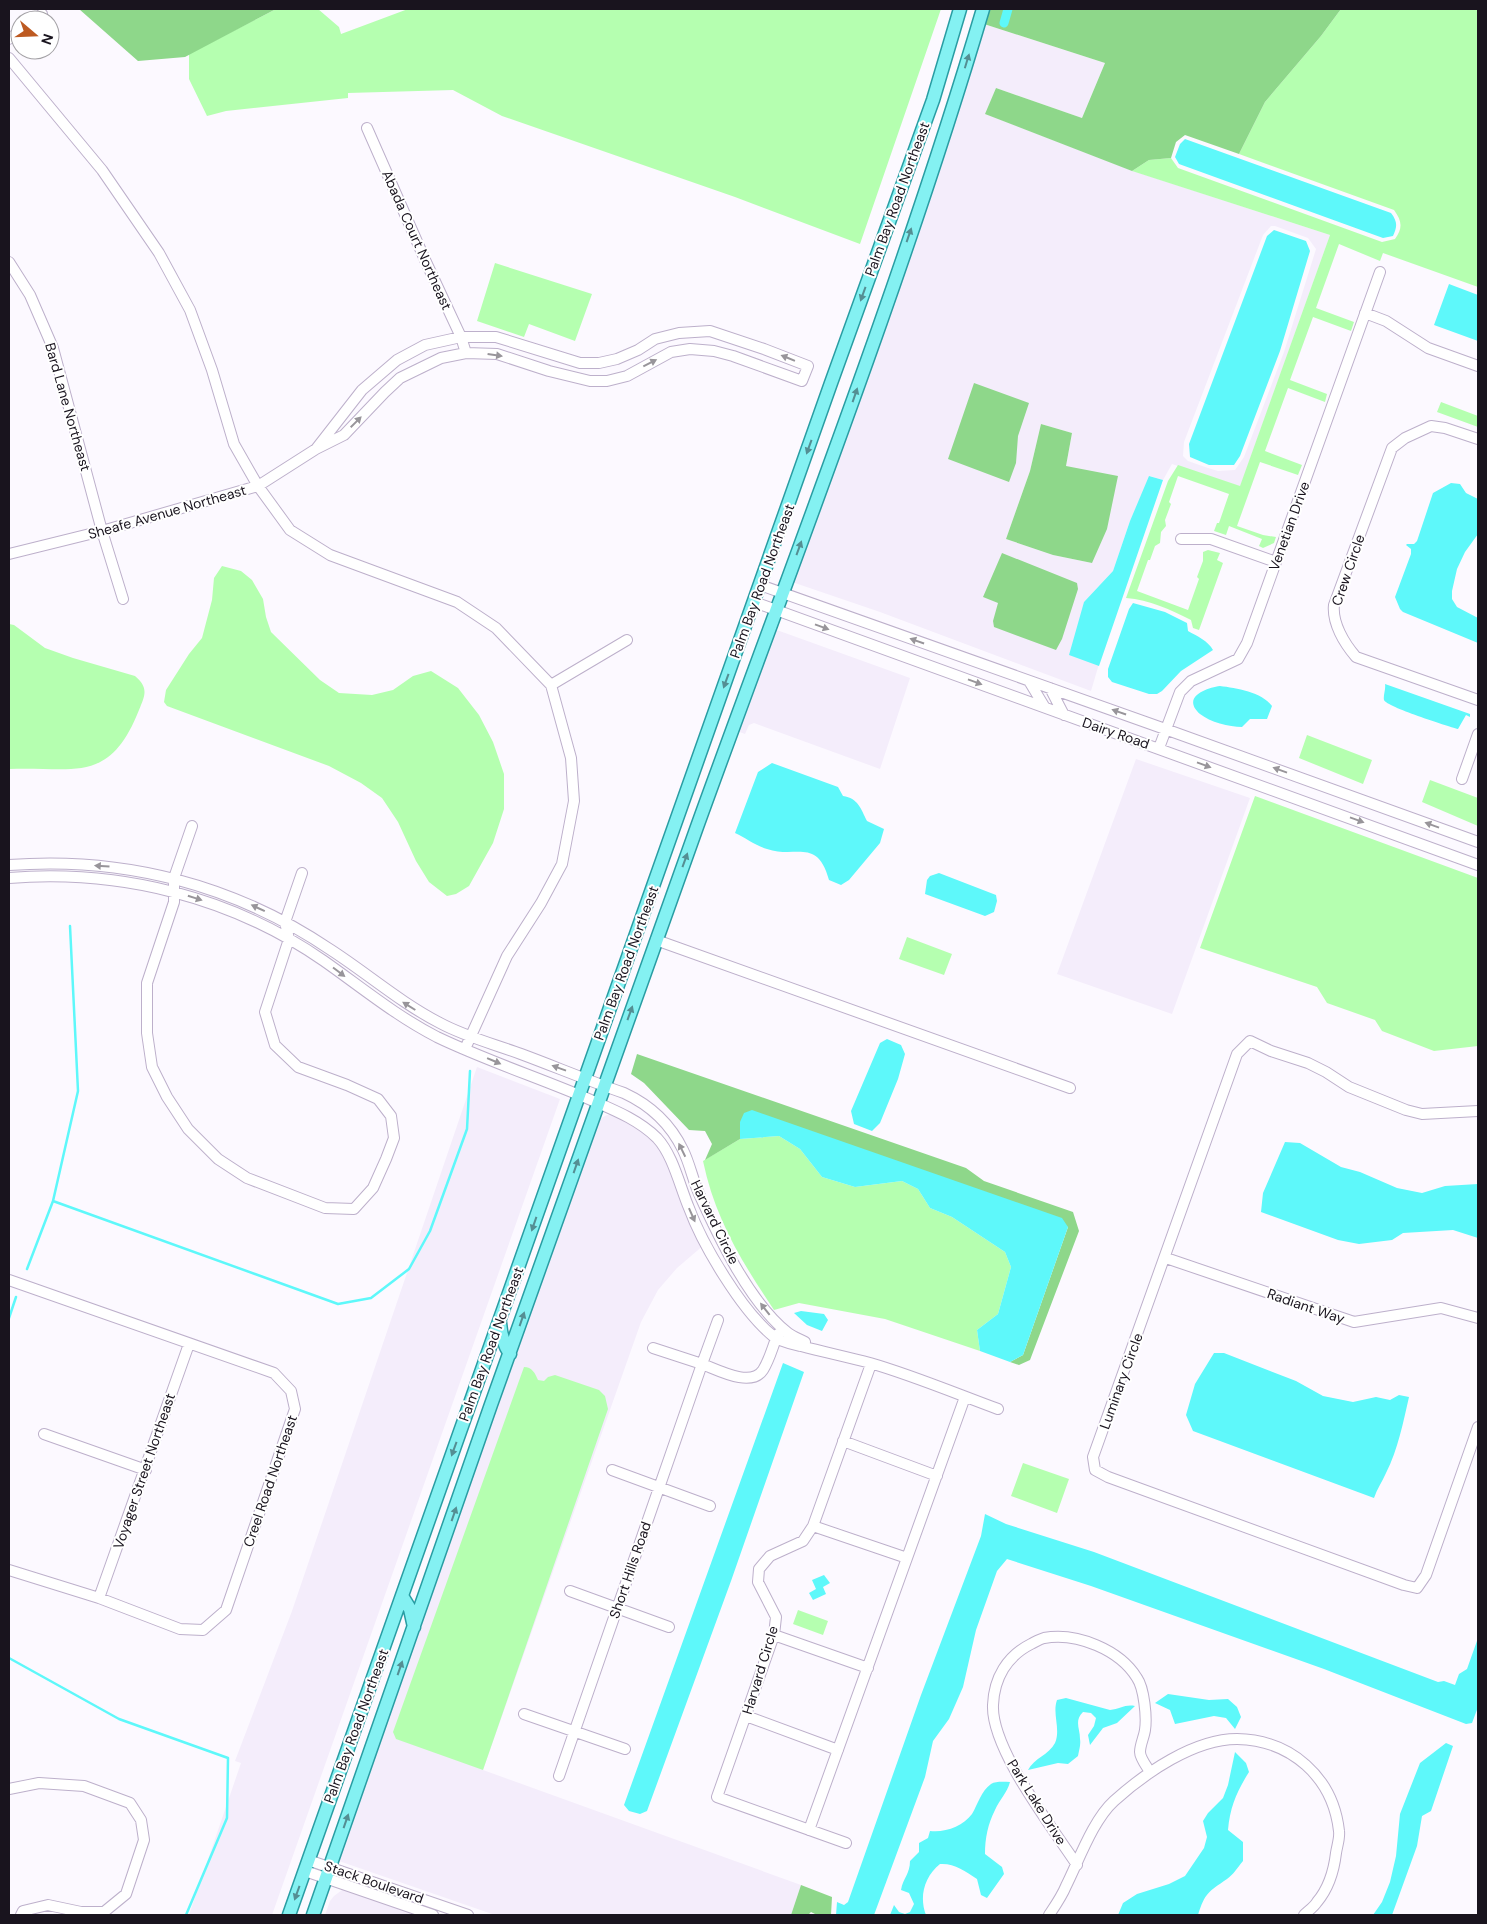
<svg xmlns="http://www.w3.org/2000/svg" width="1487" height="1924" viewBox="0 0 1487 1924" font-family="'DM Sans',sans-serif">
  <rect width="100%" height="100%" fill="#fcf9ff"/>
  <path fill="#f4edfb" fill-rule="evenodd" d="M984 24 1105 63 1082 118 996 88 986 114 1133 171 1330 235 1240 487 1172 464 1163 480 1150 476 1130 521 1113 571 1084 602 1099 665V664L1091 691 880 612 792 582ZM1271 226H1275L1308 238 1316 249 1284 352 1244 457 1235 470 1218 471 1208 468 1188 461 1183 456 1184 442 1263 235ZM1041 424 1072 433 1066 466 1092 563 1053 555 1006 539 1030 471Z
    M774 629 910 678 880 769 754 723 749 725 745 734 737 731Z
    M1136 759 1250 798 1172 1014 1057 974Z
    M477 1067 560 1099 272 1915H189L241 1763 235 1761 292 1611Z
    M607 1115H626L658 1139 705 1244 677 1268 658 1290 641 1322 483 1770 801 1885 791 1915H495L339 1861 596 1121Z
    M351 1889 423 1915H325L330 1901 334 1896 342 1890Z"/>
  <path fill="#b5ffb0" d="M276 9H318L339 27 341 34 408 9H941L860 244 735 197 502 116 453 90 348 93V98L226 111 207 116 189 79V54Z
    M1341 9H1478V287L1383 253 1380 261 1339 244 1316 308 1354 322 1351 331 1313 317 1290 380 1327 394 1325 402 1288 388 1265 451 1302 465 1298 475 1260 462 1237 526 1263 535 1276 537 1274 543 1263 548 1259 546 1262 539 1229 526 1226 535 1214 531 1217 523H1219L1229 494 1178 476 1169 502 1171 504 1165 520 1166 526 1161 532 1160 543 1155 546 1150 560H1148L1137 591 1188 610 1199 579 1197 577 1203 561V552L1208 550 1220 553 1217 560 1223 563 1199 630 1193 628 1191 620C1169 609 1150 600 1126 598L1168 481 1178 465 1240 486 1330 235 1132 171 1149 160 1171 158 1178 168 1382 242 1395 239C1403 228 1402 221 1394 210L1239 154 1265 102 1321 36Z
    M495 263 592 294 575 341 529 324 524 337 477 321Z
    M1441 402 1478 416V427L1437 412Z
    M222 566 241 571 252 580 263 599 266 617 271 632 320 680 339 693 372 695 393 690 413 676 431 671 458 688 479 715 493 742 504 774V809L493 843 469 886 456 894 447 896 429 882 416 861 398 822 382 798 361 783 329 766 167 706 164 702 166 690 189 654 202 638 212 600 214 578Z
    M9 624 14 625 45 648 73 658 135 676C149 688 145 695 139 710 109 786 73 766 9 769Z
    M1307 735 1372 760 1363 784 1299 758Z
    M1430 780 1478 798V826L1422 802Z
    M1255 796 1478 878V1046L1434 1051 1382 1031 1375 1020 1327 1003 1317 987 1200 948Z
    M907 937 952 954 944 975 899 959Z
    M779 1136 800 1149 822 1177 855 1187 902 1181 918 1189 930 1208 952 1217 1005 1252 1011 1267 998 1314 977 1330 980 1351 885 1319 799 1303 774 1310C742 1262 715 1219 703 1161L740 1139Z
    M524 1367C532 1367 535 1373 538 1380L544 1381 548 1377 555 1375 599 1390 605 1396 608 1409 483 1770 396 1739 393 1732Z
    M1023 1463 1069 1479 1057 1513 1011 1496Z
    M798 1610 828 1621 823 1635 793 1624Z"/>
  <path fill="#8ed78a" d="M79 9H276L185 57 138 61Z
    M989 9H1341L1321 36 1265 102 1239 154 1185 135 1176 142 1171 158 1149 160 1132 171 985 114 996 88 1082 118 1105 63 984 24Z
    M974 383 1029 403 1018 436 1016 463 1009 482 948 459Z
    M1041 424 1072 433 1066 466 1118 476 1107 529 1092 563 1053 555 1006 539 1030 471Z
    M1002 553 1077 583 1078 589 1062 639 1056 650 994 627 993 621 998 603 983 597Z
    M637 1054 966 1168 984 1181 1073 1212 1079 1231 1030 1360 1019 1365 1010 1362 1023 1355 1068 1227 740 1122V1139L705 1160 712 1144 705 1131 689 1130 644 1083 631 1074Z
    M801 1885 832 1897 831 1915H817L811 1912 808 1915H791Z"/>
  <path fill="#5ef8fa" d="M1185 139 1391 213C1398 222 1397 227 1393 236L1383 238 1179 164 1175 157 1180 144Z
    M1274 230 1306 241 1310 251 1280 351 1240 456 1234 465H1209L1190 457 1189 444 1267 236Z
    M1449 284 1478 295V341L1434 325Z
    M1149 476 1163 480 1099 666 1069 655 1084 602 1113 571 1130 521Z
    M1451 483 1460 484 1466 493 1478 499V534L1465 552 1457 569 1452 591V599L1457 607 1478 618V643L1403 612 1400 609 1395 597 1411 554V549L1406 545 1407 544H1414L1417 541 1433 493Z
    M1133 603 1165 612 1187 623 1188 631C1197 636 1208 641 1213 650L1181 671 1162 691 1157 694H1149L1112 682 1108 677V669L1129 609Z
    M1385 684 1470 714V717L1466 715 1458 729C1447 726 1387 707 1384 700 1383 696 1386 689 1385 684Z
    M1220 686C1236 688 1262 692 1272 706L1267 719H1250L1242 727C1229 727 1210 722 1200 714 1181 697 1206 688 1220 686Z
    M772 763 838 787 843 796C858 798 861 809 867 821L884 829 880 843 849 880 841 885 829 880C817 837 796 859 767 849 756 846 746 838 735 833L758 772Z
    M939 873 996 895 997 901 994 912 985 916 925 894 927 880 930 876Z
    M887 1039 901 1045 905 1054 898 1079 880 1123 872 1131 854 1124 851 1111 880 1043Z
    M752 1110 1062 1218 1068 1227 1023 1355 1010 1362 980 1351 977 1330 998 1314 1011 1267 1005 1252 952 1217 930 1208 918 1189 902 1181 855 1187 822 1177 800 1149 779 1136 740 1139V1122L744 1113Z
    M1285 1142 1300 1143 1341 1167 1360 1172 1397 1188 1422 1193 1445 1186 1478 1184V1238L1453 1230 1403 1233 1392 1240 1359 1244 1338 1240 1261 1212 1263 1193Z
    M801 1311 824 1314 828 1320 822 1331 807 1325 794 1313Z
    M1214 1353H1224L1296 1381 1323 1396 1353 1402 1376 1397 1390 1400 1399 1395 1409 1397C1403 1423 1398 1449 1386 1473 1382 1482 1377 1489 1374 1498L1193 1431 1186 1415 1195 1384Z
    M783 1363 804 1372 731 1581 647 1811 640 1814 629 1811 624 1805Z
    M985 1514 1006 1524 1094 1552 1438 1682 1444 1681 1455 1685 1459 1674 1467 1669 1478 1638V1707L1472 1723 1466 1724 1324 1669 1091 1586 1007 1559 997 1571 976 1630 963 1687 949 1719 933 1741 925 1777 874 1915H836L837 1902 844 1905 848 1902 921 1695 981 1536Z
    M824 1575 830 1583 823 1587 826 1594 813 1600 809 1593 816 1589 812 1580Z
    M1168 1694 1209 1700 1228 1699 1237 1707 1241 1717 1235 1729 1226 1718 1214 1716 1175 1724 1170 1710 1155 1703Z
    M1066 1698 1110 1710C1120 1709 1125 1704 1135 1706L1117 1723 1103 1728 1090 1745 1088 1735 1094 1726 1096 1718 1091 1713 1083 1712C1074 1721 1080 1728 1080 1739 1081 1745 1079 1750 1078 1756L1068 1764 1058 1763 1028 1770C1034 1758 1049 1755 1055 1743 1061 1729 1052 1714 1057 1700Z
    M1446 1743 1453 1746 1431 1811 1422 1816 1417 1846 1392 1915H1373L1382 1902 1390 1882 1396 1856 1400 1814 1420 1763Z
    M1235 1752 1246 1763 1249 1772C1237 1791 1230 1807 1228 1830L1243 1842V1861C1238 1867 1233 1875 1227 1879 1208 1892 1205 1893 1198 1915H1118L1123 1903 1137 1894 1169 1884 1185 1876 1204 1848 1207 1837 1203 1821 1208 1813 1223 1798 1228 1785Z
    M1010 1782C1007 1793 1000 1799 995 1810 988 1824 985 1838 985 1854L1002 1867 1004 1874 987 1898 981 1895 977 1879C965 1871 954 1863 940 1864 924 1877 919 1897 926 1915H890L894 1905 899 1912 905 1914 910 1912 914 1904 909 1893 901 1890C903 1878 910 1874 910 1861L919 1852V1843L928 1838 930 1831C945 1833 963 1826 972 1814 978 1804 981 1791 991 1784 996 1781 1004 1782 1010 1782Z"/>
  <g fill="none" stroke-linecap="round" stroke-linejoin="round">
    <path stroke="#5ef8fa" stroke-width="2.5" d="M53 1201 338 1304 371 1298 409 1269 430 1231 467 1129 470 1071
      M27 1269 53 1201 78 1091 70 926
      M9 1318 16 1297
      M9 1658 119 1719 228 1758 227 1818 186 1915"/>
    <path stroke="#5ef8fa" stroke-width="9" d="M1004 23 1008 9"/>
    <defs>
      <path id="minor" d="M35 20 42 14
        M9 39 20 31
        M9 58 102 170 159 253 190 310 212 370 234 444 258 486 290 530 330 555 457 602 496 628 551 685 571 758 574 801 562 864 541 903 507 956 465 1049
        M367 128 426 262 461 337 466 353
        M9 262 30 295 53 348 102 531 123 599
        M1365 313 1386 321 1428 348 1478 366
        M1478 439 1445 428 1431 426 1405 438 1392 448 1334 605C1332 623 1344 643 1356 657L1478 700
        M1181 539H1211L1276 562
        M9 554 102 531 258 486 316 449 344 435 385 392 400 378 441 358 466 353 497 354 549 371 590 381H607L627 376 671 352 690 349 714 351 733 356 802 381 808 366 764 349 710 331 679 333 655 339 638 350 617 359 599 363H580L496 337H461L425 345 397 360 362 390 316 449
        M760 585 1165 729 1478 842
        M754 602 1478 865
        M1029 681 1044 706
        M551 685 627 640
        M1050 688 1064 715
        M1159 748 1180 692 1191 681 1238 659 1247 643 1380 272
        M1462 779 1478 734
        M192 826 174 878V902L147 983V1033L152 1067 167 1097 188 1129 218 1159 247 1178 325 1208 354 1209 373 1188 386 1159 394 1138 391 1116 378 1099 347 1085 298 1067 275 1045 265 1012 289 939 285 922 302 873
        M9 865C124 856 235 885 331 950 368 974 401 1003 440 1023 466 1037 494 1044 521 1054 556 1067 589 1081 624 1093 650 1105 670 1123 683 1150 690 1164 693 1181 700 1196 720 1240 750 1303 788 1333 793 1337 800 1339 805 1342
        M9 878C120 869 232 897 324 961 361 987 396 1016 437 1037 487 1061 540 1078 591 1100 614 1110 639 1120 657 1138 673 1155 680 1187 689 1208 703 1246 742 1311 773 1336 780 1342 792 1344 801 1346 824 1352 847 1357 870 1363 912 1375 957 1394 998 1409
        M656 940 1070 1088
        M1478 1111 1422 1114 1406 1110 1349 1087 1326 1072 1308 1063 1271 1051 1250 1041 1237 1054 1093 1457 1095 1470 1108 1477 1404 1585 1417 1588 1426 1575 1478 1427
        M1166 1258 1354 1322 1441 1308 1478 1318
        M9 1280 274 1373 291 1391 295 1409 226 1610 203 1630 180 1629 99 1598 9 1570
        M653 1348 702 1364 718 1320
        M44 1434 146 1470
        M843 1441 937 1476
        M612 1470 710 1506
        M813 1526 907 1558
        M570 1591 669 1627
        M99 1598 189 1344
        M774 1635 868 1668
        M524 1714 625 1749
        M746 1716 838 1750
        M559 1776 702 1364C718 1370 751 1388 763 1370 770 1359 773 1345 778 1334
        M9 1789 39 1783 84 1786 130 1803 141 1820 144 1840 126 1894 104 1912H81L48 1905 23 1911 21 1915
        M809 1830 965 1397
        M846 1843 717 1797 774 1635 776 1617 758 1582 759 1569 770 1556 803 1541 813 1526 871 1364
        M308 1860 468 1915
        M1077 1865C1052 1827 991 1749 993 1705 994 1678 1007 1656 1031 1644 1035 1642 1040 1639 1044 1638 1077 1632 1120 1650 1137 1678 1144 1688 1147 1717 1145 1730 1144 1737 1140 1745 1140 1752 1140 1758 1147 1767 1150 1772
        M305 1871 433 1915
        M1049 1915C1055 1906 1062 1896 1066 1886 1079 1860 1093 1820 1114 1801 1145 1773 1194 1739 1237 1739 1291 1740 1333 1777 1339 1831 1340 1838 1337 1846 1336 1853 1334 1870 1328 1889 1317 1902 1314 1907 1308 1911 1304 1915"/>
      <path id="major" d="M500 1323C501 1335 503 1344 510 1354
        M402 1596 410 1609 414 1627
        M289 1915 831 383 933 100 960 9
        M313 1915C439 1551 567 1186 698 824 796 553 901 285 983 9"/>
    </defs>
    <use href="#minor" stroke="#bdb0cb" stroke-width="12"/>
    <use href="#major" stroke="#299da3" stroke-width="15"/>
    <use href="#minor" stroke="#fff" stroke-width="10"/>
    <use href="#major" stroke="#84f1f2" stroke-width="12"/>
  </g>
  <defs><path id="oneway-solid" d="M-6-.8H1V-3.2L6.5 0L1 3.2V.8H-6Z" transform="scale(1.25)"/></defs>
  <g fill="#548e93">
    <use href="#oneway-solid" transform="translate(967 61) rotate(-73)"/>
    <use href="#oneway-solid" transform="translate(909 235) rotate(-71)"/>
    <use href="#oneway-solid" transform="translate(863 294) rotate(110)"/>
    <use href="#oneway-solid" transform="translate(855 395) rotate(-71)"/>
    <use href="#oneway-solid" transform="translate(809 447) rotate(110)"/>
    <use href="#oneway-solid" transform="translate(799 548) rotate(-70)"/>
    <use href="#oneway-solid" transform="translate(726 681) rotate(110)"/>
    <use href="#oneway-solid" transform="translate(685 860) rotate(-70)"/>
    <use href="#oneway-solid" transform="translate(630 1013) rotate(-70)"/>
    <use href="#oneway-solid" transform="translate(576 1166) rotate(-71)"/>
    <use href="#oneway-solid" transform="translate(534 1224) rotate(109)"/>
    <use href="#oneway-solid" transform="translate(522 1319) rotate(-71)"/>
    <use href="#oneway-solid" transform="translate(454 1449) rotate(110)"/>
    <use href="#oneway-solid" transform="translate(454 1514) rotate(-71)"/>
    <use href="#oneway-solid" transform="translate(400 1668) rotate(-71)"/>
    <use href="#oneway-solid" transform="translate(346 1821) rotate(-71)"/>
    <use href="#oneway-solid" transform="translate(297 1893) rotate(110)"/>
  </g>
  <g fill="#98959a">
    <use href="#oneway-solid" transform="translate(495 355) rotate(8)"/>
    <use href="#oneway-solid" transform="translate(788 358) rotate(-158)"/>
    <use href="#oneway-solid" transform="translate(650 363) rotate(-27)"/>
    <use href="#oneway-solid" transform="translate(356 422) rotate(-45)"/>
    <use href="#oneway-solid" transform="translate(822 627) rotate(20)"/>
    <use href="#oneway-solid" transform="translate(917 641) rotate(-161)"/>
    <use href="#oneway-solid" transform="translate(975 682) rotate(20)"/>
    <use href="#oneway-solid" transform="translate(1119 712) rotate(-161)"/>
    <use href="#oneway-solid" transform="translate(1204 765) rotate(20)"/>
    <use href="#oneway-solid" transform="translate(1280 770) rotate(-160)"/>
    <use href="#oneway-solid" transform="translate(1357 820) rotate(20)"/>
    <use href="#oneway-solid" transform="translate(1432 825) rotate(-160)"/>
    <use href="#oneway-solid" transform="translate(102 866) rotate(-176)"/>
    <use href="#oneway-solid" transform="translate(195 898) rotate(18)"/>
    <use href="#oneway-solid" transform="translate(258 908) rotate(-155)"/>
    <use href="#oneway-solid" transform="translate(339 972) rotate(37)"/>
    <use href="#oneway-solid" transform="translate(409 1006) rotate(-148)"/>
    <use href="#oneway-solid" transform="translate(494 1061) rotate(23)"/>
    <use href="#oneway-solid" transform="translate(559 1068) rotate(-160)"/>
    <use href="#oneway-solid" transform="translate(682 1150) rotate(-116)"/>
    <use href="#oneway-solid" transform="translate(692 1215) rotate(66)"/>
    <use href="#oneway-solid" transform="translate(765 1309) rotate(-128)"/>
  </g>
  <g text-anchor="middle" stroke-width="4" stroke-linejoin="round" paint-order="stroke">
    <g font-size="14" fill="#19141e" stroke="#fff">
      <text transform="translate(897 199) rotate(-70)" y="5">Palm Bay Road Northeast</text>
      <text transform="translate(417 240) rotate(66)" y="5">Abada Court Northeast</text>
      <text transform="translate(68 407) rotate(74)" y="5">Bard Lane Northeast</text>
      <text transform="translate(167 512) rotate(-16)" y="5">Sheafe Avenue Northeast</text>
      <text transform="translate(1289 526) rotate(-70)" y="5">Venetian Drive</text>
      <text transform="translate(1348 570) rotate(-71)" y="5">Crew Circle</text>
      <text transform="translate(762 581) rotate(-70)" y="5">Palm Bay Road Northeast</text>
      <text transform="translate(1116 733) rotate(19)" y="5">Dairy Road</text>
      <text transform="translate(626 963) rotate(-70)" y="5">Palm Bay Road Northeast</text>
      <text transform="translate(715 1222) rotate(64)" y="5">Harvard Circle</text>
      <text transform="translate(1306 1306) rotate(19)" y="5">Radiant Way</text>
      <text transform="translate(491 1344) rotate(-70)" y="5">Palm Bay Road Northeast</text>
      <text transform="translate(1121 1381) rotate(-70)" y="5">Luminary Circle</text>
      <text transform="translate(144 1471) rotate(-71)" y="5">Voyager Street Northeast</text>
      <text transform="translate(270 1481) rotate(-71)" y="5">Creel Road Northeast</text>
      <text transform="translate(630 1570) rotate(-71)" y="5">Short Hills Road</text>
      <text transform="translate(760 1670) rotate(-73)" y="5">Harvard Circle</text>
      <text transform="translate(356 1726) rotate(-70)" y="5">Palm Bay Road Northeast</text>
      <text transform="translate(1037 1802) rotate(58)" y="5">Park Lake Drive</text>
      <text transform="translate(374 1882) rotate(19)" y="5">Stack Boulevard</text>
    </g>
  </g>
  <rect width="1487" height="1924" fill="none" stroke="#19141e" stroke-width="20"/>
  <g transform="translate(35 35) rotate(109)"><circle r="24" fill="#ffffff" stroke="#a3a1a5"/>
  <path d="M0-4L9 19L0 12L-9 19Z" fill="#bd5a21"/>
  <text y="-8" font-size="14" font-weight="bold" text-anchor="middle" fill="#19141e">N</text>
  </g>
</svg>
